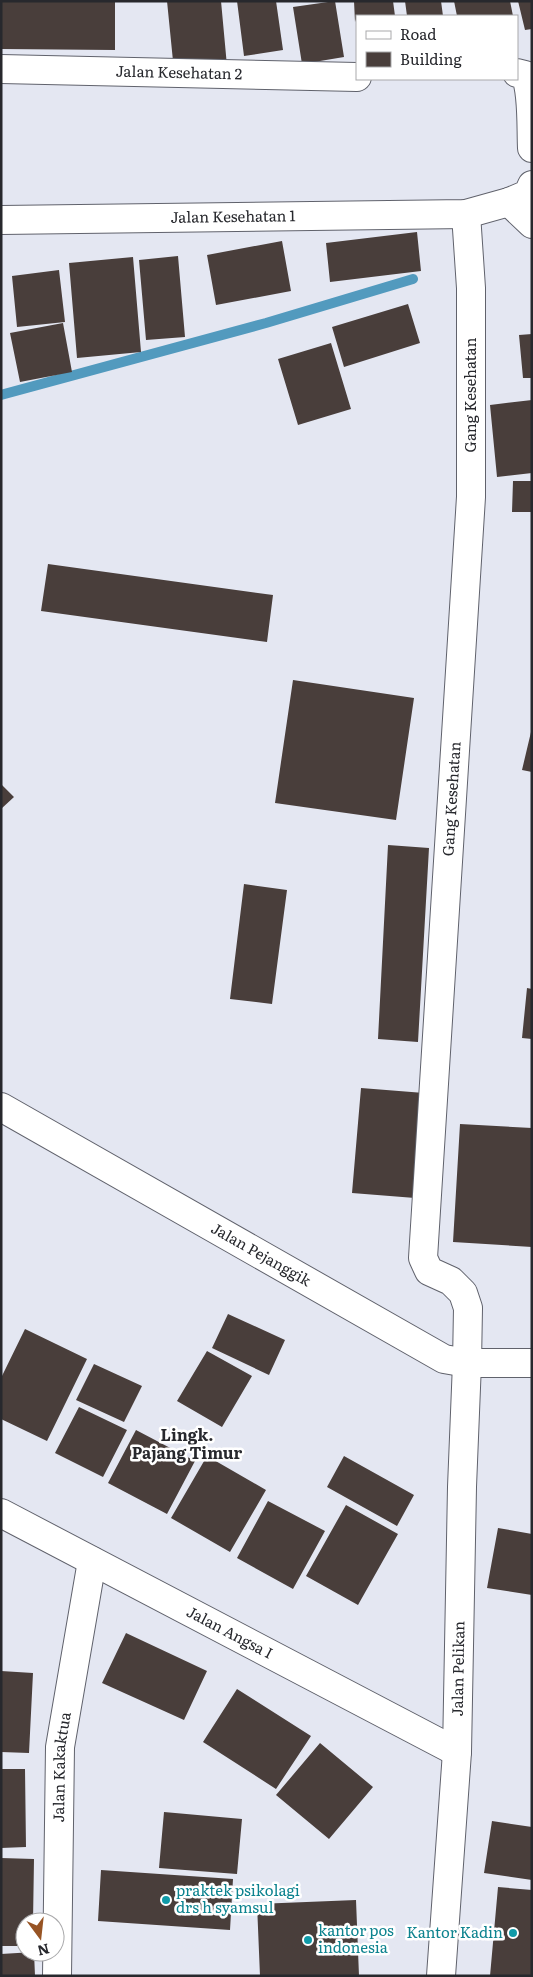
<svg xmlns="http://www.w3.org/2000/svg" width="533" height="1977" viewBox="0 0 533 1977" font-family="Literata,serif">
  <rect width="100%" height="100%" fill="#e4e7f2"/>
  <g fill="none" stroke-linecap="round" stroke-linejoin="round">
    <path stroke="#529abe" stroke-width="10" d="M1 395 266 323 413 279"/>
  </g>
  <path fill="#493e3b" d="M1 1H115V50L1 49Z
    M167 1H221L227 66 174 71Z
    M237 1H276L283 50 244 56Z
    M335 1 344 57 302 64 293 7Z
    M354 1H393L395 16H357L355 22Z
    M405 1H441L443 16H407Z
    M454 1H510L513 16H457Z
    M518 1H532V29L525 30Z
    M417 232 421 271 330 282 326 243Z
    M282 241 291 291 216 305 207 255Z
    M178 256 185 337 146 340 139 260Z
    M133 257 141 352 77 358 69 263Z
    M59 270 65 322 17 327 12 276Z
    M408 304 420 343 344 367 332 327Z
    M63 323 72 372 20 382 10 333Z
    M532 334V378H523L519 335Z
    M331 343 351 409 298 425 278 359Z
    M532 400V473L497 477 490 405Z
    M513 481H532V512H512Z
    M48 564 273 595 267 642 41 611Z
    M293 680 414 698 396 820 275 803Z
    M531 732H532V772L522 770Z
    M1 784 14 797 1 809Z
    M388 845 429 848 418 1042 378 1039Z
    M244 884 287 890 272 1004 230 999Z
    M527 988 532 989V1039L522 1038Z
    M361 1088 424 1093 415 1198 352 1193Z
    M460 1124 532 1128V1247L453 1242Z
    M228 1314 285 1340 269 1375 212 1348Z
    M25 1329 87 1359 47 1441 1 1419V1378Z
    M207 1351 252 1376 222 1427 177 1401Z
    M94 1364 142 1386 124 1422 76 1400Z
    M79 1407 127 1430 103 1477 55 1453Z
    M136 1430 195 1461 167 1514 108 1483Z
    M207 1456 266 1490 230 1552 171 1518Z
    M344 1456 414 1495 397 1526 327 1487Z
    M268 1501 325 1531 293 1589 237 1558Z
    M346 1505 398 1534 358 1605 306 1576Z
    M498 1528 532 1534V1595L487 1588Z
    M126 1633 207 1671 184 1720 102 1683Z
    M1 1671 33 1673 29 1753 1 1752Z
    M237 1689 311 1736 276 1789 203 1742Z
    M320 1743 373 1787 329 1839 276 1795Z
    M1 1769H25L26 1847 1 1848Z
    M164 1812 242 1819 237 1874 159 1868Z
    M492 1821 532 1827V1880L484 1873Z
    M1 1858 34 1859 33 1922H25V1946H1Z
    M101 1870 233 1879 230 1930 98 1921Z
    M498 1887 532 1890V1976H490Z
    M356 1900 359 1976H260L257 1904Z
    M34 1952 35 1976H1V1954Z"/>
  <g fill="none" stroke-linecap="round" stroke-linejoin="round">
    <defs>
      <g id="minor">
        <path id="s1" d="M1 69 357 77"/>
        <path d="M517 73 525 75C533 91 531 129 532 148"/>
        <path d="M509 202 532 224"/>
        <path id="s2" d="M1 220 466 214 509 202 528 194 532 185"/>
        <path id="s3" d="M1 1513 457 1752"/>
        <path id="s4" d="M57 1976 60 1747 92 1561"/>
        <path id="s5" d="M441 1976 457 1752 462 1487 467 1363 468 1308 463 1293 451 1281 429 1271 423 1258 471 497V288L466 214"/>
      </g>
      <g id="primary">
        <path id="s6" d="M1 1107 444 1359 467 1363H532"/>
      </g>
    </defs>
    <use href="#minor" stroke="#60626c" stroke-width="30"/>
    <use href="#primary" stroke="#60626c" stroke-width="30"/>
    <use href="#minor" stroke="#fff" stroke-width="28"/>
    <use href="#primary" stroke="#fff" stroke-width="28"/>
  </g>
  <g fill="#0f9aa8" stroke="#fff" stroke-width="2">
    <circle cx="166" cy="1900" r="5"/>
    <circle cx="513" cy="1933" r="5"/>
    <circle cx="308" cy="1940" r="5"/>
  </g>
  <g text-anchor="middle" stroke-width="5" stroke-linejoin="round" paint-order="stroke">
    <g font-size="15" fill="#27282d" stroke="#fff">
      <text dy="5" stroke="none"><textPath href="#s1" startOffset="178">Jalan Kesehatan 2</textPath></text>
      <text dy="5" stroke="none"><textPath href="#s2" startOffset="232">Jalan Kesehatan 1</textPath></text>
      <text transform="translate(471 395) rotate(-90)" y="5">Gang Kesehatan</text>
      <text dy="5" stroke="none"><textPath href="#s5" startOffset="1200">Gang Kesehatan</textPath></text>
      <text dy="5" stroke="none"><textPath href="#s6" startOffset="299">Jalan Pejanggik</textPath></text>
      <text dy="5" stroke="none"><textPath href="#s3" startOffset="258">Jalan Angsa I</textPath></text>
      <text dy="5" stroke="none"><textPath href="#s5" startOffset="308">Jalan Pelikan</textPath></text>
      <text dy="5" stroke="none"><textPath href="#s4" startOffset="209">Jalan Kakaktua</textPath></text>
    </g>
    <g font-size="15" fill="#0d838f" stroke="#fff" text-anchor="start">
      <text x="176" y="1896">praktek psikolagi<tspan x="176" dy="17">drs h syamsul</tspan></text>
      <text x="318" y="1936">kantor pos<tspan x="318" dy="17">indonesia</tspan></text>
      <text x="503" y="1938" text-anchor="end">Kantor Kadin</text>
    </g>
    <g font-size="16" font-weight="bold" fill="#27282d" stroke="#fff">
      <text x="187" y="1441">Lingk.<tspan x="187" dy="18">Pajang Timur</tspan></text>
    </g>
  </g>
  <rect width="533" height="1977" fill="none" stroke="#27282d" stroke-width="5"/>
  <rect x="356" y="15" width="162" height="65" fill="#ffffff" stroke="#a9a9ab"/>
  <rect x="366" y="31" width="25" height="8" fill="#ffffff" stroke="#a9a9ab"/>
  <text x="400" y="40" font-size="15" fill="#27282d">Road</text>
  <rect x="366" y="52" width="25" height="15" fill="#493e3b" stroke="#a9a9ab"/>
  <text x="400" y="65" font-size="15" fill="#27282d">Building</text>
  <g transform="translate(40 1937) rotate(165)"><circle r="24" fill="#ffffff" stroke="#a9a9ab"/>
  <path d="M0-4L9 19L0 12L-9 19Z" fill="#975424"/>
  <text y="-8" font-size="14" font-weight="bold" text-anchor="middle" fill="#27282d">N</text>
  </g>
</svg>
